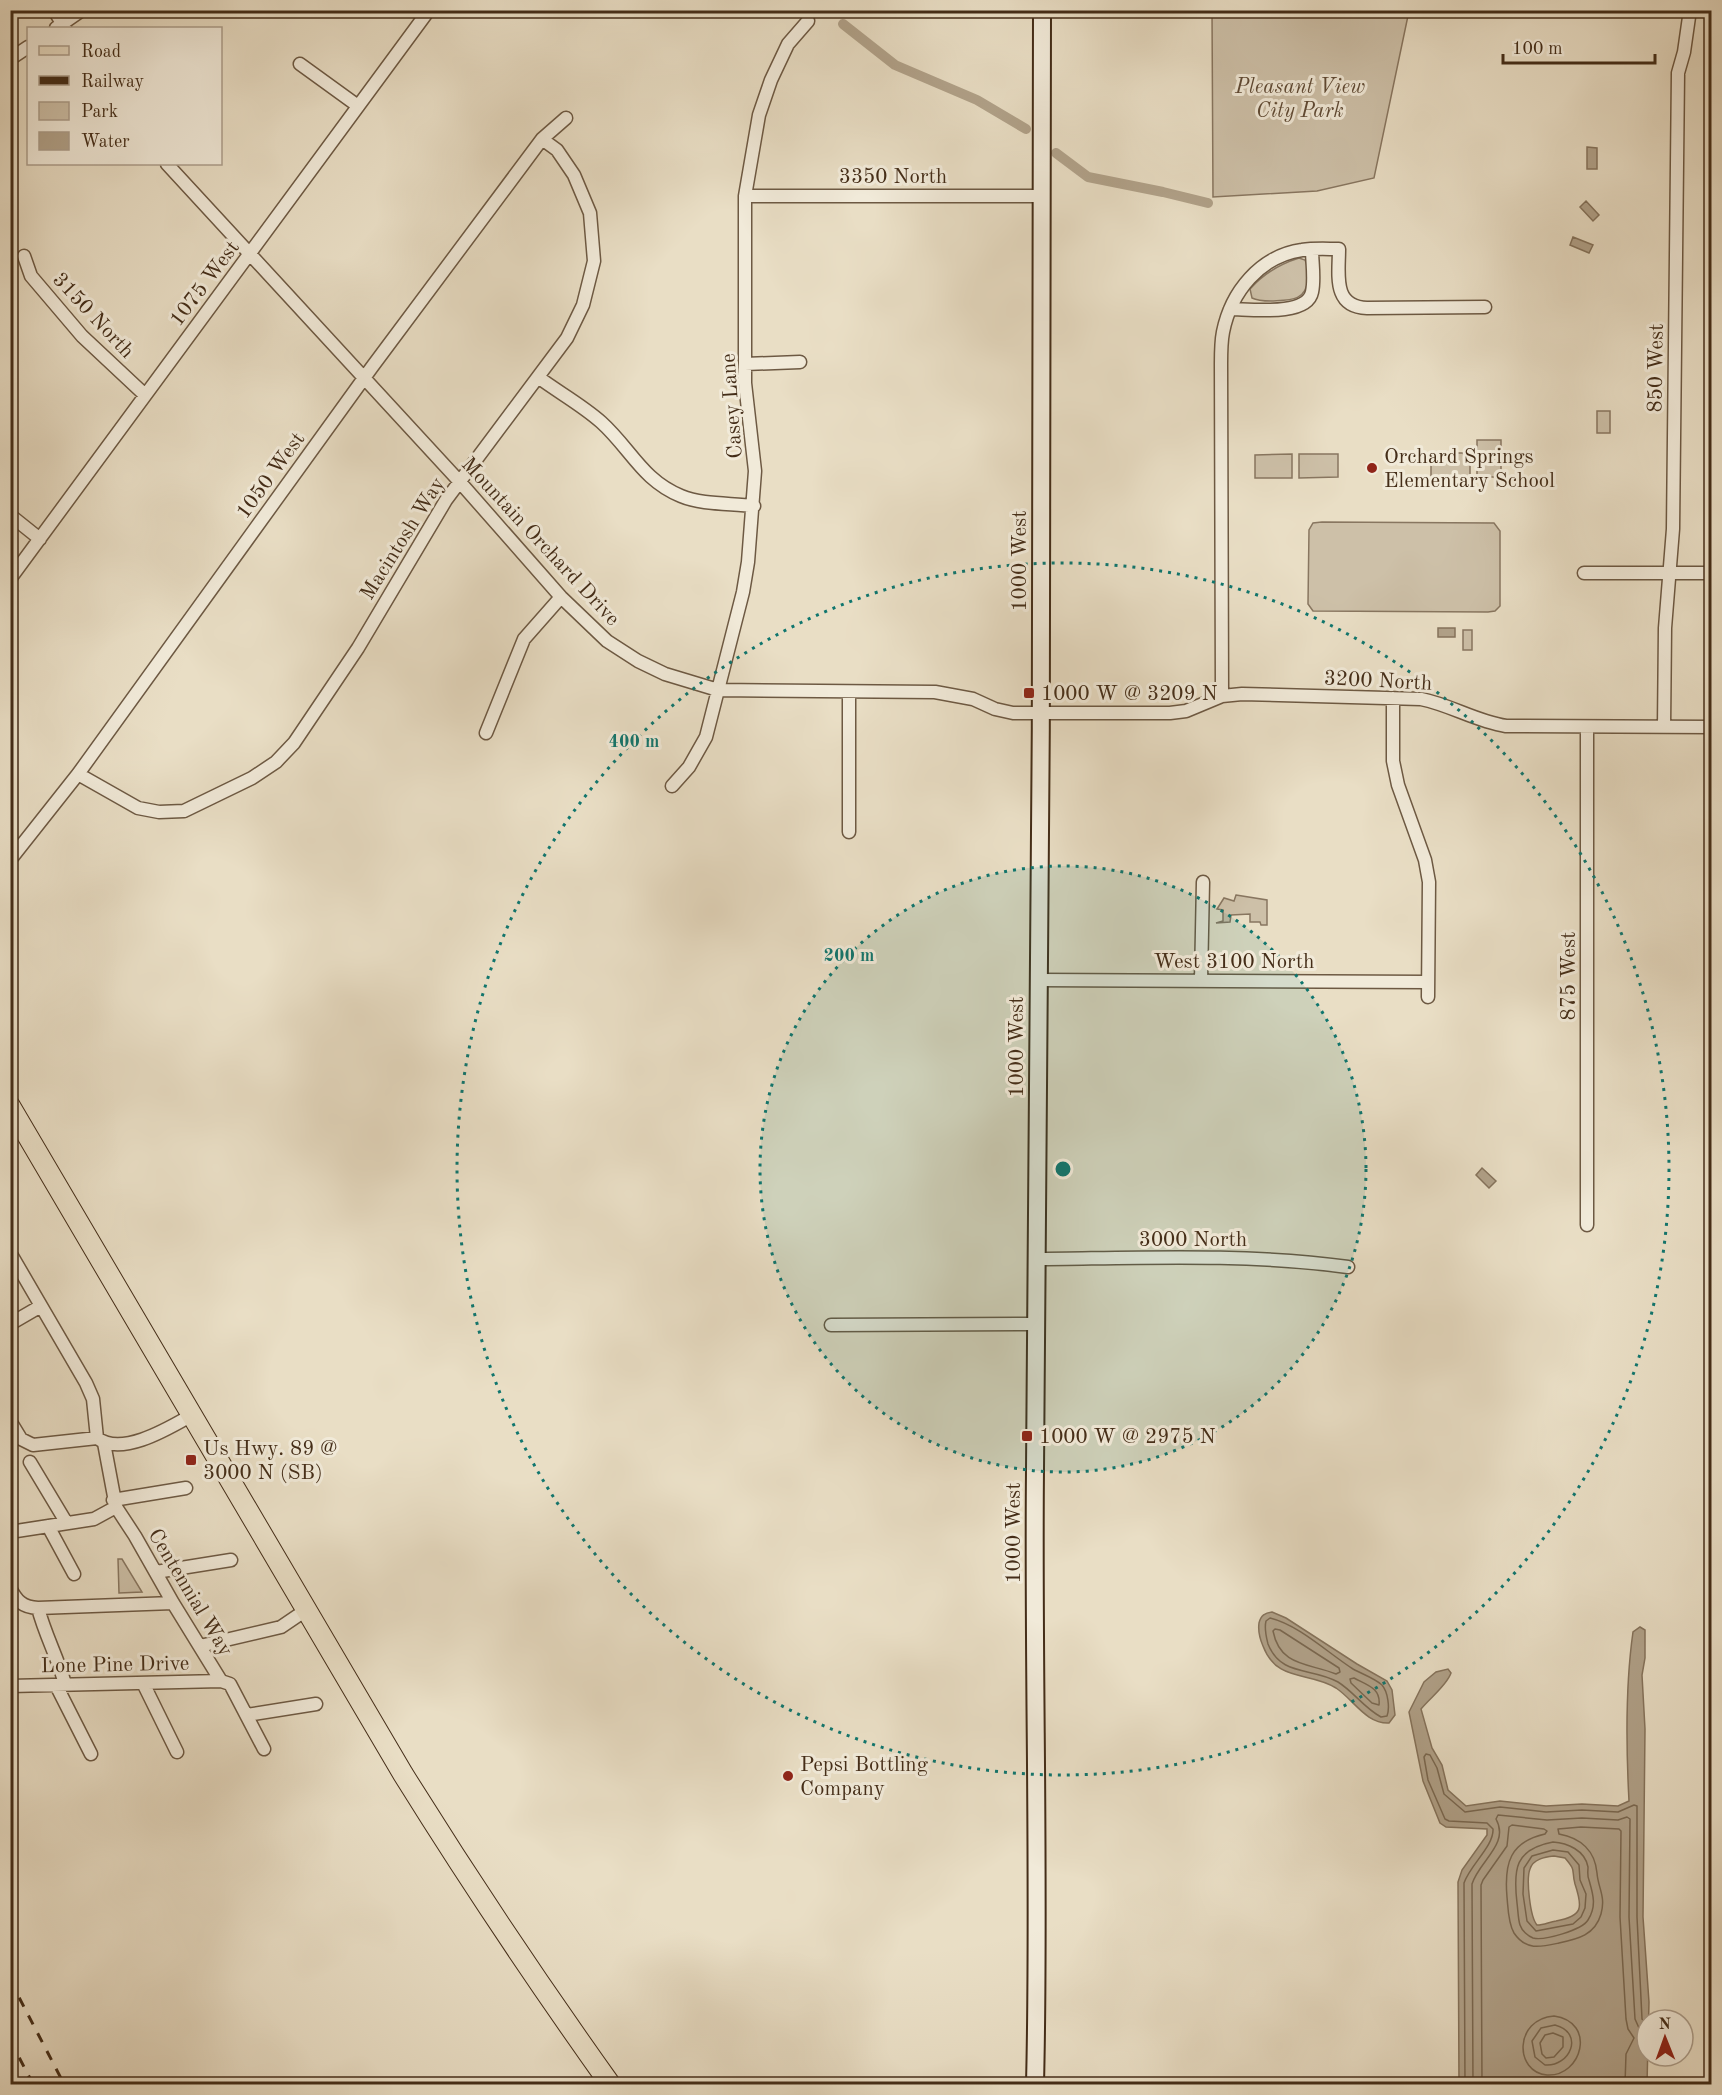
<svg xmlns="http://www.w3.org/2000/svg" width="1722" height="2095" viewBox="0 0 1722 2095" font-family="'Old Standard TT',serif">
  <rect width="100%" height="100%" fill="#e9dec5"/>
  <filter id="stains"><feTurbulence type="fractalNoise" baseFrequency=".00333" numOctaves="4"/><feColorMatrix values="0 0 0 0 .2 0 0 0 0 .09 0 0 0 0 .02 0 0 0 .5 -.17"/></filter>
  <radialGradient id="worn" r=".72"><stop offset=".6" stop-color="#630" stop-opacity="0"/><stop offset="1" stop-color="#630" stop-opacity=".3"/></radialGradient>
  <path fill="#cdc0a8" stroke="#887660" stroke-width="1.5" d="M1212 11H1409L1374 178 1317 191 1213 197Z
    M1299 258 1305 260C1308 266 1308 272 1308 279 1306 302 1289 300 1271 301 1264 301 1258 301 1252 298L1250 289C1263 274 1280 264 1299 258Z
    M1597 411H1610V433H1597Z
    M1477 440H1501V477H1477Z
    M1431 453H1470V476H1431Z
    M1292 454V478H1255V455Z
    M1299 454H1338V477L1299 478Z
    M1322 522 1494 523 1500 531V606L1495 611 1488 612 1313 611 1308 604 1309 530 1313 523Z
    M1463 630H1472V650H1463Z
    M1236 895 1267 900V925H1261L1260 922H1250V914L1231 915 1230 922 1216 923 1223 921V910L1217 909 1224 898 1234 901Z
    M118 1559H122L142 1592 119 1593Z"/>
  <path fill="#b1a28a" stroke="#85735c" stroke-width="1.5" fill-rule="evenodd" d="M1587 147 1597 148V169H1587Z
    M1586 201 1599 215 1593 221 1580 207Z
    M1573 237 1593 245 1589 253 1570 245Z
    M1438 628H1455V637H1438Z
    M1482 1168 1496 1181 1489 1188 1476 1175Z
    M1272 1612 1286 1618 1357 1664 1387 1681 1392 1690 1395 1715 1389 1723C1366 1724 1354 1700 1336 1688 1309 1671 1277 1683 1263 1646 1260 1639 1258 1630 1259 1623 1261 1615 1265 1613 1272 1612Z
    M1640 1627 1645 1630V1658L1642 1675 1645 1729 1643 1917 1649 2002 1647 2084H1459L1458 1882 1462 1870 1487 1835V1829L1446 1827 1440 1823 1423 1781 1409 1712 1424 1682 1436 1672 1448 1669 1451 1673C1447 1685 1430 1698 1421 1709L1432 1748 1442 1765 1448 1790 1466 1806 1500 1801 1546 1806 1582 1804 1618 1806 1629 1801C1626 1745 1625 1688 1633 1632ZM1554 1856 1565 1858C1577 1872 1571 1869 1575 1884 1583 1908 1583 1916 1556 1921 1549 1922 1544 1925 1537 1925 1530 1917 1526 1879 1530 1869 1533 1859 1545 1857 1554 1856Z"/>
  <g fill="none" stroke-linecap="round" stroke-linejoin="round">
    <path stroke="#7a6851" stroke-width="1.5" d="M1270 1618C1299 1625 1328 1653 1353 1669 1362 1674 1374 1678 1382 1685 1388 1692 1390 1708 1387 1716L1381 1717C1364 1708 1354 1692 1338 1682 1312 1667 1281 1677 1268 1644 1266 1636 1264 1629 1266 1621Z
      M1275 1629 1280 1630 1339 1668 1340 1672 1336 1674C1309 1663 1280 1667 1273 1631Z
      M1354 1678C1367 1685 1381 1688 1379 1705L1372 1703 1351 1683 1350 1679Z
      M1553 1842C1567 1843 1585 1850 1588 1867 1588 1871 1587 1876 1589 1880 1593 1894 1597 1906 1588 1920 1582 1930 1544 1941 1533 1938 1528 1936 1522 1931 1520 1925 1518 1919 1518 1910 1517 1903 1513 1869 1515 1849 1553 1842Z
      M1553 1850 1568 1852 1579 1865 1580 1880 1586 1894 1585 1908 1581 1917 1573 1924 1536 1931 1527 1921 1523 1894 1524 1868 1532 1856Z
      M1554 2016C1597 2022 1582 2077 1547 2075 1514 2072 1514 2019 1554 2016Z
      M1555 2025C1585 2033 1570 2067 1545 2065L1535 2057 1532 2041 1541 2028Z
      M1553 2033 1563 2037V2047L1554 2057 1546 2058 1542 2054 1540 2043 1545 2035Z
      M1465 2084 1464 1883C1470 1865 1494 1846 1493 1829L1487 1823 1449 1821 1445 1819 1428 1780 1424 1757 1426 1754 1430 1755 1437 1768 1444 1794 1465 1812 1500 1807 1546 1812 1582 1810 1618 1812 1634 1805 1637 1806V1917L1642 2019 1647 2025
      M1473 2084 1472 1884C1479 1861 1510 1844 1496 1819L1498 1815 1547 1820 1582 1818 1618 1820 1627 1817 1630 1819 1629 1917 1635 2019 1639 2028 1647 2033
      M1482 2084 1481 1885 1483 1880 1507 1846 1509 1827 1512 1825 1544 1829 1547 1831 1545 1834C1510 1842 1504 1863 1507 1897 1508 1907 1508 1923 1514 1933 1526 1951 1541 1947 1559 1943 1578 1939 1595 1935 1601 1914 1606 1896 1598 1888 1597 1873 1595 1851 1581 1838 1559 1834L1558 1829 1581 1827 1619 1829 1621 1831 1620 1917 1626 2019 1628 2029 1634 2038 1626 2054 1625 2084"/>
    <path stroke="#b1a28a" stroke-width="10" d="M843 24 895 65 977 100 1026 129
      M1056 153 1088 177 1163 192 1208 203"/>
    <defs>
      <path id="street" d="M54 10 65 28
        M56 28 82 10
        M10 59 28 47
        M300 64 358 106
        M167 164 459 481 561 597 607 641 638 661 665 674 718 690 935 692 973 699 995 709 1013 713H1170L1186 711 1222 696 1242 694 1421 699C1451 705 1475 721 1506 726L1712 727
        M745 196H1042
        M24 256 31 276 82 336 145 395
        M1230 309C1249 309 1307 317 1312 292 1315 279 1312 263 1312 249
        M745 364 800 362
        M538 377C558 392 582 405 601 422 631 449 642 480 681 496 702 505 731 503 754 506
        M10 515 40 539
        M1584 573H1712
        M10 579 429 10
        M1222 696 1221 364C1221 353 1221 342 1223 332 1231 292 1260 256 1302 250 1314 248 1327 249 1339 249 1339 274 1332 307 1367 308L1485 307
        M1393 698V761L1398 785 1425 860 1429 882 1428 997
        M1664 727 1665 628 1673 529 1678 73 1684 52 1690 10
        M486 733 524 639 561 597
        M78 774 138 808 159 812 184 811 252 778 276 762 294 743 358 648 446 500 567 338 583 305 594 261 590 213 574 175 557 150 542 139
        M672 786 689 767 706 737 743 592 748 562 755 471 745 383V196L759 115 771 80 788 44 808 21
        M849 832V692
        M10 860 78 774 372 367 542 139 566 118
        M1039 980 1428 982
        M1201 980 1203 882
        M1587 1225V727
        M12 1256 86 1383 93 1399 97 1438
        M1037 1259C1141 1258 1245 1253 1348 1267
        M10 1324 41 1306
        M831 1325 1036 1324
        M10 1421 21 1439 33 1445 97 1438C122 1457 169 1428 192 1415
        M104 1443 116 1507 135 1536 173 1603 221 1681 230 1684 264 1749
        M30 1462 66 1522
        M113 1500 186 1488
        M48 1526 74 1574
        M10 1532 94 1519 116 1507
        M156 1572 231 1560
        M10 1588C17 1601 22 1607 38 1608 45 1635 58 1658 65 1684
        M38 1608 173 1603
        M200 1646 281 1627 306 1610
        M143 1683 177 1752
        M56 1685 91 1754
        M10 1686 221 1681
        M247 1715 316 1704"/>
      <path id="secondary" d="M1035 2084C1040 1880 1033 1674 1035 1470 1040 983 1043 497 1042 10"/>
      <path id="primary" d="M10 1106 403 1774C469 1880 538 1983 610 2084"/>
    </defs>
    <use href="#street" stroke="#6d5943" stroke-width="15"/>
    <use href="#secondary" stroke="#442d18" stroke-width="20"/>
    <use href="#primary" stroke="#442d18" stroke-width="22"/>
    <use href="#street" stroke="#f1ead9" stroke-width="12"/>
    <use href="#secondary" stroke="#f1ead9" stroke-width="16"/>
    <use href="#primary" stroke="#e9dec5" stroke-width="20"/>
    <path stroke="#442d18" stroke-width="3" stroke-dasharray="10 10" stroke-linecap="butt" d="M10 1980 64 2084
      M10 2040 33 2084"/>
  </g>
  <circle cx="1063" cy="1169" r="303" fill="#0f766e" fill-opacity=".12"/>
  <g fill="none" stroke="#0f766e" stroke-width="3" stroke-dasharray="3 6">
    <circle cx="1063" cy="1169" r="303"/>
    <circle cx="1063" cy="1169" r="606"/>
  </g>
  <g fill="#8f2418" stroke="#f1ead9" stroke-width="2">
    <circle cx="1372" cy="468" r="6"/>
    <rect x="1023" y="687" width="12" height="12" rx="3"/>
    <rect x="1021" y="1430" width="12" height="12" rx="3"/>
    <rect x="185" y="1454" width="12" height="12" rx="3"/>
    <circle cx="788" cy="1776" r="6"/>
  </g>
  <g text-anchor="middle" stroke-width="6" stroke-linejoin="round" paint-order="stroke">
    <g font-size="21" font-style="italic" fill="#5f4a35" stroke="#f1ead9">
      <text x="1300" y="93">Pleasant View<tspan x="1300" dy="24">City Park</tspan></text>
    </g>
    <g font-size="21" fill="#442d18" stroke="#f1ead9">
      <text x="893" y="183">3350 North</text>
      <text transform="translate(204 283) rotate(-53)" y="7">1075 West</text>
      <text transform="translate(94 315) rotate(47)" y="7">3150 North</text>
      <text transform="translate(1655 368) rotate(-89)" y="7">850 West</text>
      <text transform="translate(731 406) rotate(-94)" y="7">Casey Lane</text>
      <text transform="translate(270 475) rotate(-54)" y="7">1050 West</text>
      <text transform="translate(402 538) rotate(-58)" y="7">Macintosh Way</text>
      <text transform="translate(541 541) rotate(47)" y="7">Mountain Orchard Drive</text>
      <text transform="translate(1019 561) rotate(-90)" y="7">1000 West</text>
      <text transform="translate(1378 680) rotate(3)" y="7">3200 North</text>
      <text x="1234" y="968">West 3100 North</text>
      <text transform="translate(1568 976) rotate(-90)" y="7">875 West</text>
      <text transform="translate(1016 1047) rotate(-90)" y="7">1000 West</text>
      <text x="1193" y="1246">3000 North</text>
      <text transform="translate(1013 1533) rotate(-90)" y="7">1000 West</text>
      <text transform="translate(191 1592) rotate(59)" y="7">Centennial Way</text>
      <text transform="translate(115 1664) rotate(-1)" y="7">Lone Pine Drive</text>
    </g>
    <g font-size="21" fill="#442d18" stroke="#f1ead9" text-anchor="start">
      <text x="1384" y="463">Orchard Springs<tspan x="1384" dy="24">Elementary School</tspan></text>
      <text x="1041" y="700">1000 W @ 3209 N</text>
      <text x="1039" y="1443">1000 W @ 2975 N</text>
      <text x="203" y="1455">Us Hwy. 89 @<tspan x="203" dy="24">3000 N (SB)</tspan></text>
      <text x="800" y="1771">Pepsi Bottling<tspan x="800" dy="24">Company</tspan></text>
    </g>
  </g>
  <circle cx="1063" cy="1169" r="9" fill="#0f766e" stroke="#f1ead9" stroke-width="3"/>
  <g font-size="18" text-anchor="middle" font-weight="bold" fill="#0f766e" stroke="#f1ead9" stroke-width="6" stroke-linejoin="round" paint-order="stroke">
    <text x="634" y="747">400 m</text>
    <text x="849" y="961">200 m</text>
  </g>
  <rect width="1722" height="2095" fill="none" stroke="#e9dec5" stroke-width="36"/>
  <rect x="12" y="12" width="1698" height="2071" fill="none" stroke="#442d18" stroke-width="3"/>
  <rect x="18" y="18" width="1686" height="2059" fill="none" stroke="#442d18" stroke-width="1.5"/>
  <rect x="27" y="27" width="195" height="138" fill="#f1ead9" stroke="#ac9e8c" stroke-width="1.5"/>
  <rect x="39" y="46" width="30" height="9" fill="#e9dec5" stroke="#ac9e8c" stroke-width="1.5"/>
  <text x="81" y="57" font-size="18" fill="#442d18">Road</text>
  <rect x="39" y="76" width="30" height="9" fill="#442d18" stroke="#ac9e8c" stroke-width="1.5"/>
  <text x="81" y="87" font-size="18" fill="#442d18">Railway</text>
  <rect x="39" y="102" width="30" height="18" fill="#cdc0a8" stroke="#ac9e8c" stroke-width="1.5"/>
  <text x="81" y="117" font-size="18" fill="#442d18">Park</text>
  <rect x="39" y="132" width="30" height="18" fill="#b1a28a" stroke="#ac9e8c" stroke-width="1.5"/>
  <text x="81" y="147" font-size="18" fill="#442d18">Water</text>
  <g transform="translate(1665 2038) rotate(359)"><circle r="28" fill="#f1ead9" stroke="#ac9e8c" stroke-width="1.5"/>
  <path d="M0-4.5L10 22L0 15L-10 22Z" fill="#8f2418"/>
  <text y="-9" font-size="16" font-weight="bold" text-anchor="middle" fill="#442d18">N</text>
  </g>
  <path d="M1503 54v9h152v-9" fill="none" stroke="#442d18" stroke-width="3"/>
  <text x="1512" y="54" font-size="18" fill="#442d18" stroke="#f1ead9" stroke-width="4.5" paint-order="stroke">100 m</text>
  <rect width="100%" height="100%" filter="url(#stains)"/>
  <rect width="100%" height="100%" fill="url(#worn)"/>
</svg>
